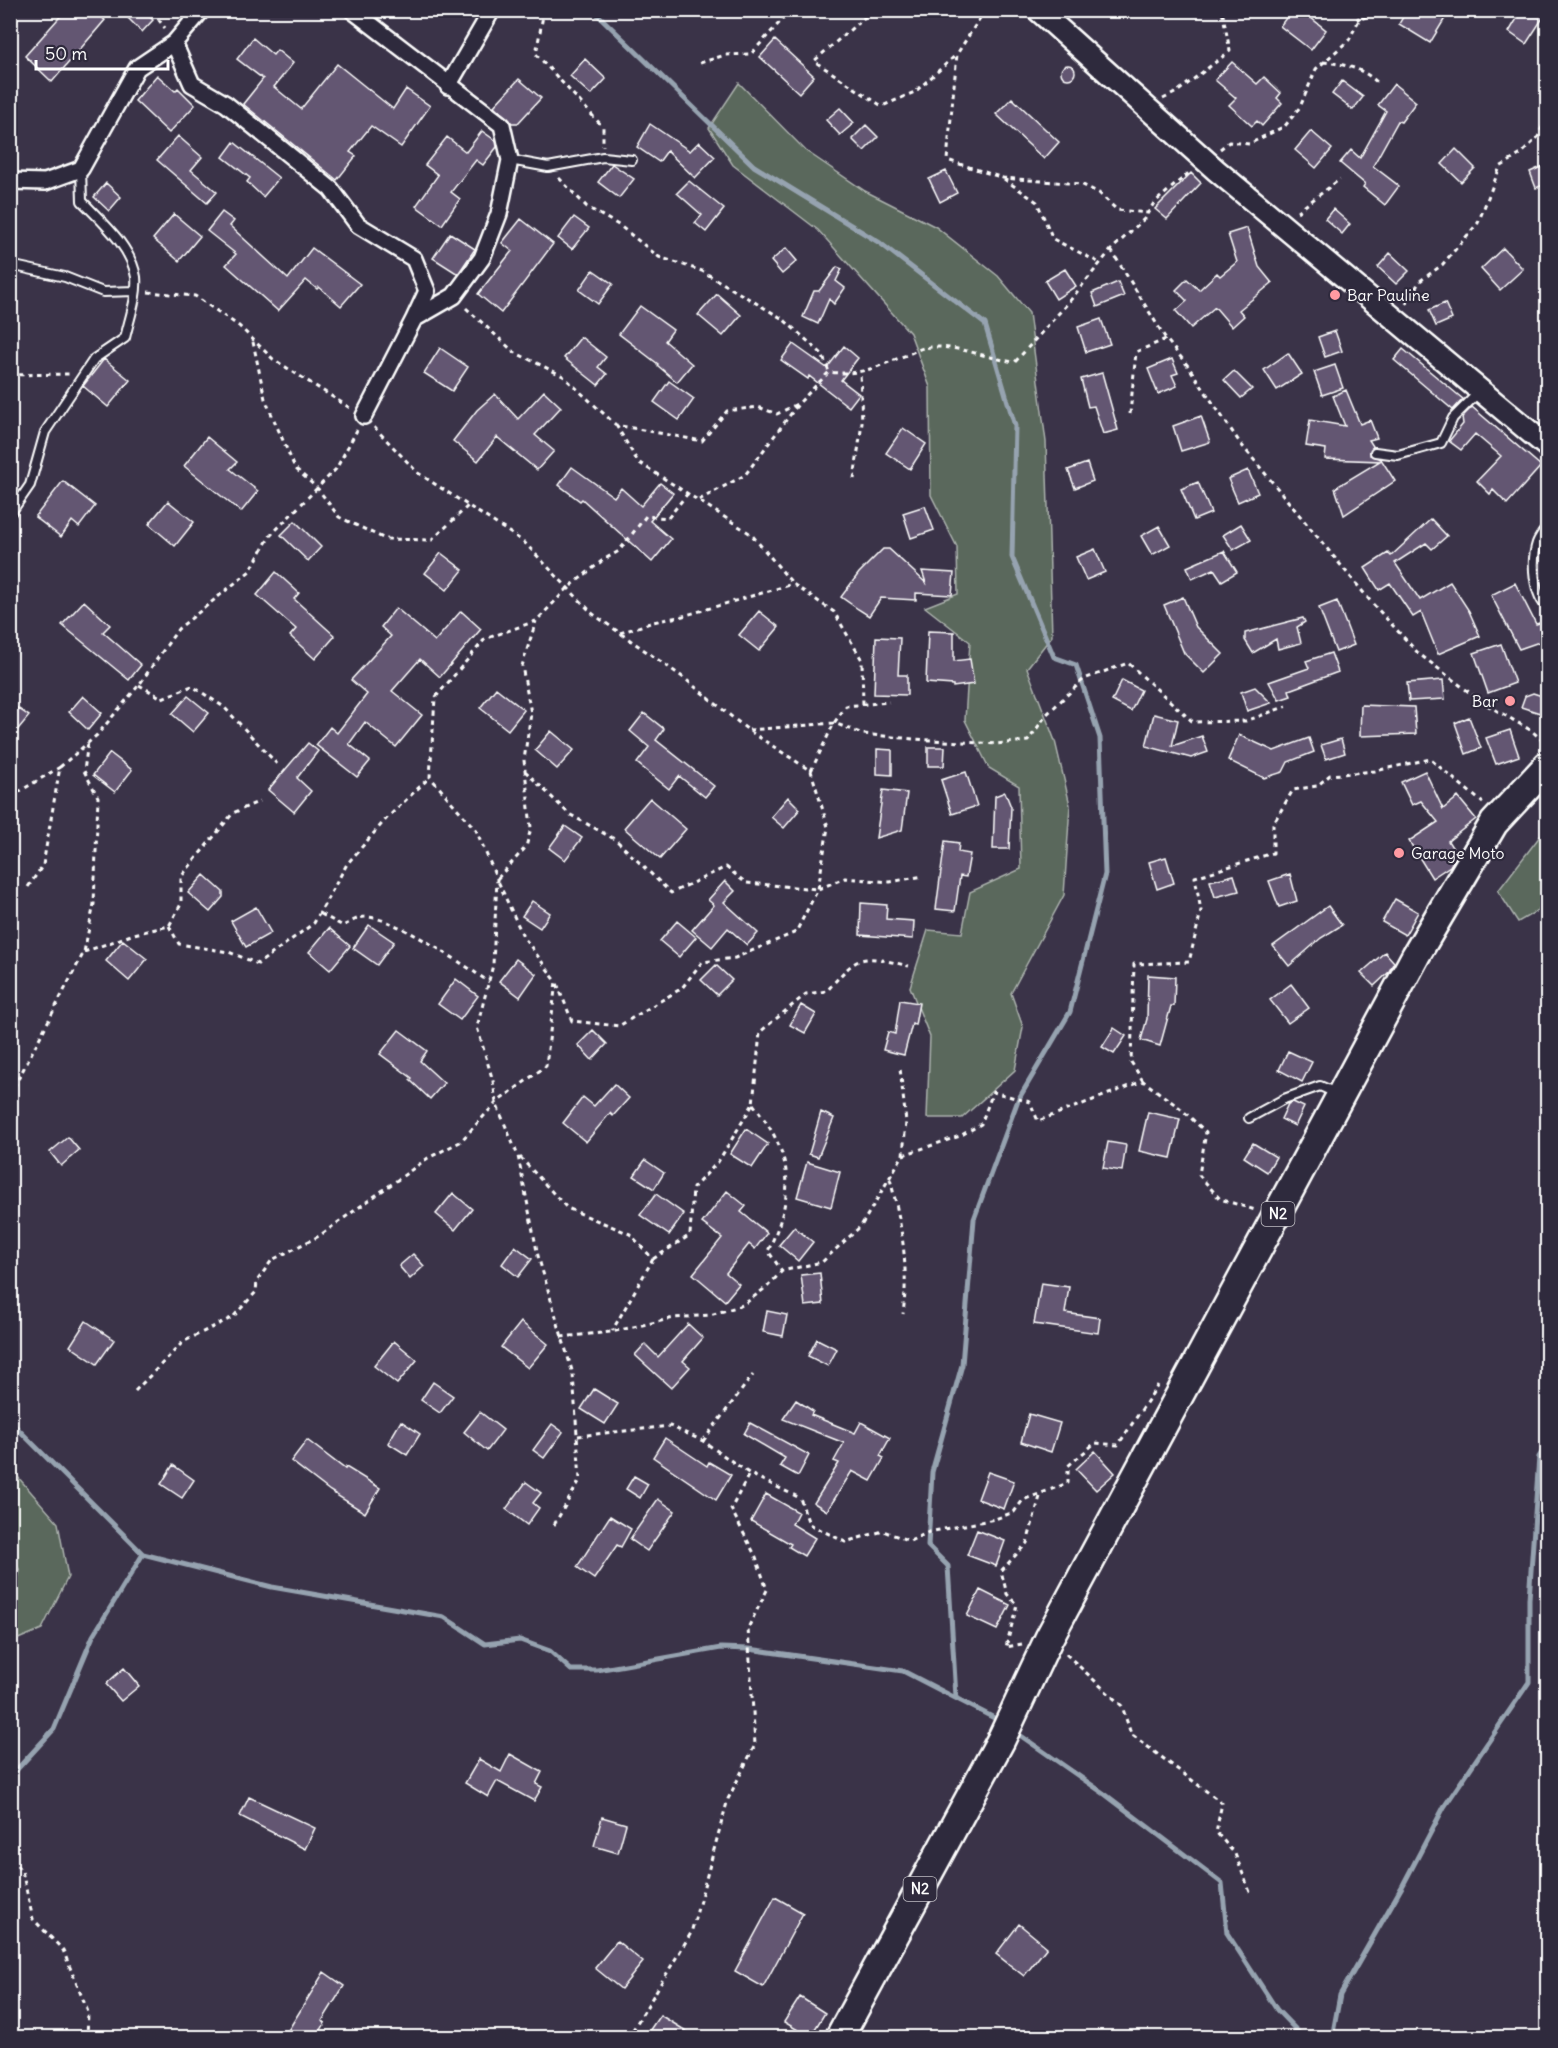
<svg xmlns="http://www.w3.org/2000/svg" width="1558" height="2048" viewBox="0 0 1558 2048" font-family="Delius,sans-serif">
  <rect width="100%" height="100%" fill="#3a3348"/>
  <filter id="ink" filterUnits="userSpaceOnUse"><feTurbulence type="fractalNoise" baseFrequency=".0167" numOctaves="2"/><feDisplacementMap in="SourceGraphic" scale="12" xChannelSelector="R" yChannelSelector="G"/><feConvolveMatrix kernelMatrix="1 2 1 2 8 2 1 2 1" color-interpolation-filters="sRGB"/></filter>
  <g filter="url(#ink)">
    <path fill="#5a675c" stroke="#acb3ae" stroke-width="1.5" d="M739 83 806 151 865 191 936 227 998 276 1029 313 1046 442 1052 636 1027 668 1055 741 1070 805 1064 895 1011 993 1023 1027 1015 1070 962 1118H927L930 1037 910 987 928 930 962 933 970 892 1021 869 1019 786 989 768 965 720 970 642 925 607 958 594 957 547 931 495 930 387 910 333 818 230 733 165 709 128Z
      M1547 827V905L1518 922 1498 891Z
      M10 1468 58 1523 68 1577 42 1629 11 1642V1602L20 1571 11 1554Z"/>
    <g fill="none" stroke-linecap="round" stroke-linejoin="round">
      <path stroke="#96a3b0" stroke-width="5" d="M593 10 754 166 880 243 985 324 1015 426 1012 557 1054 657 1076 665 1100 738 1105 874 1070 1012 1018 1100 974 1219 962 1365 932 1472 928 1546 948 1566 956 1697
        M10 1421 143 1554 272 1587 444 1617 485 1644 520 1640 550 1651 571 1670H597L721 1648 749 1649 903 1671 1002 1722
        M1014 1731 1106 1795 1222 1883 1227 1933 1277 2010 1304 2038
        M10 1777 54 1729 93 1636 143 1554
        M1332 2038 1340 1995 1403 1885 1444 1807 1529 1682V1599L1539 1457 1548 1443"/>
    </g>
    <path fill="#645672" stroke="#fff" stroke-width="1.5" d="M66 10H92L105 20 52 82 25 56Z
      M120 10H143L153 20 142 32Z
      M1292 10H1301L1326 30 1311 50 1280 26Z
      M1407 10H1450L1430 43 1399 24Z
      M1522 10H1548L1526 44 1509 32Z
      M253 38 273 55 277 50 293 63 274 87 301 109 337 64 393 109 406 89 430 106 401 147 371 126 350 152 356 156 337 180 243 104 263 79 237 59Z
      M775 40 814 76 799 93 760 57Z
      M585 59 606 79 591 95 570 76Z
      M1232 62 1257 84 1264 77 1281 93 1277 98 1282 103 1262 126 1257 121 1252 126 1229 105 1236 98 1215 80Z
      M1061 72a7 7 0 1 1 14 0a7 7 0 1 1-14 0Z
      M157 75 175 91 178 88 195 105 169 133 135 101Z
      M519 79 541 98 518 123H512L494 106Z
      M1342 81 1363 97 1353 110 1332 94Z
      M1394 84 1416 102 1401 122 1398 121 1373 166 1399 186 1385 205 1363 187 1365 184 1340 163 1351 150 1360 158 1386 111 1378 105Z
      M1012 98 1059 142 1044 159 996 114Z
      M840 108 854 123 840 135 826 120Z
      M650 124 690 151 699 142 715 157 695 178 667 151 659 162 637 147Z
      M866 125 878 137 864 151 852 139Z
      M482 131 496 141 497 147 483 165 476 160 451 192 460 199 442 225 416 206 438 175 425 165 447 137 466 152Z
      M1311 131 1332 149 1316 168 1295 150Z
      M178 136 202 157 191 170 217 192 207 203 157 160Z
      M234 142 279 178 263 197 247 182 250 178 223 157Z
      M1456 149 1475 168 1461 182 1442 164Z
      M612 164 634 179 619 198 598 182Z
      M1548 164V183L1536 188 1530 172Z
      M946 171 957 193 940 202 929 179Z
      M1191 173 1201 183 1167 219 1155 209Z
      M689 181 724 209 706 232 695 223 702 215 677 193Z
      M106 183 121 197 109 211 94 197Z
      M1333 209 1350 224 1342 234 1325 219Z
      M222 212 234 221 230 226 288 279 312 248 360 284 341 306 319 287 317 289 306 280 278 311 226 265 236 254 207 231Z
      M174 214 200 236 179 261 153 239Z
      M574 217 589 228 572 249 558 238Z
      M521 219 553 244 501 313 478 294 512 251 502 243Z
      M1247 228 1259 267 1272 283 1239 310 1244 316 1232 327 1215 307 1191 328 1176 311 1187 301 1176 290 1187 279 1199 290 1217 273 1220 276 1237 262 1228 234Z
      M450 233 475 249 458 274 433 258Z
      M786 248 797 261 782 274 771 261Z
      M1503 248 1523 269 1500 290 1481 269Z
      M1390 253 1409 271 1396 284 1378 267Z
      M837 267 842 269 836 281 845 288 834 304 829 299 818 324 803 317 814 291H819Z
      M1065 269 1076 286 1056 299 1045 281Z
      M593 270 613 284 598 304 579 290Z
      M1118 282 1124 296 1097 307 1092 293Z
      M717 294 741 315 723 336 698 315Z
      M1445 303 1452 319 1436 326 1429 310Z
      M640 306 673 330 665 341 692 364 677 382 657 365 658 364 619 334Z
      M1101 319 1110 344 1086 352 1078 327Z
      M1335 331 1342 351 1325 357 1318 337Z
      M581 337 606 357 598 367 607 374 598 385 564 358Z
      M793 344 827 368 844 346 858 358 841 380 859 394 849 407 809 376 808 379 781 360Z
      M440 348 468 367 452 391 424 373Z
      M1403 349 1463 399 1453 410 1394 360Z
      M1288 353 1302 374 1277 390 1264 370Z
      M104 359 130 380 108 407 83 386Z
      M1172 359 1178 373 1172 375 1177 386 1158 394 1148 369Z
      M1335 365 1343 388 1322 395 1314 372Z
      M1234 371 1252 389 1241 398 1224 380Z
      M1102 373 1118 430 1103 434 1094 406 1088 407 1081 379Z
      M669 381 694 399 679 420 654 402Z
      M1346 390 1360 424 1370 420 1377 438 1369 440 1373 446 1370 455 1381 459 1395 481 1344 515 1335 488 1380 461 1325 459 1326 449 1306 446 1310 420 1345 426 1333 396Z
      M544 391 561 407 535 435 554 451 537 470 497 437 478 461 453 441 477 410 495 394 518 419Z
      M1472 407 1541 466 1507 504 1493 490 1490 494 1477 481 1501 456 1475 434 1461 450 1449 441 1463 424 1462 417Z
      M1201 416 1210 442 1181 451 1173 426Z
      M903 428 926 444 910 469 886 453Z
      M207 437 237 462 230 469 258 491 241 512 184 466Z
      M1087 463 1093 481 1075 488 1068 470Z
      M572 467 614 497 621 488 641 506 660 483 673 493 650 521 671 539 652 562 582 499 580 501 559 485Z
      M1248 470 1258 493 1238 502 1228 479Z
      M63 481 95 506 79 527 72 521 61 537 35 517Z
      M1198 482 1211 513 1194 520 1181 489Z
      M168 501 194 522 175 546 149 524Z
      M925 506 934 530 911 538 903 513Z
      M1431 519 1447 536 1432 549 1426 543 1395 563 1420 600 1450 582 1469 611 1480 636 1438 654 1421 612 1413 617 1390 583 1379 590 1365 568 1388 553 1391 556Z
      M295 521 321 547 308 561 281 535Z
      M1241 524 1251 540 1233 550 1223 535Z
      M1159 526 1170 545 1152 555 1141 536Z
      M883 549H889L926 583 922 571 954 573 952 595 916 593V600L881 598 869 616 858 609 841 597 859 573Z
      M1095 549 1105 572 1086 580 1076 557Z
      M1224 551 1237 572 1222 581 1214 569 1192 579 1187 567Z
      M441 553 463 570 447 590 425 573Z
      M276 572 299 593 294 599 335 636 315 659 290 636 296 629 257 595Z
      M1515 583 1536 624 1543 622 1548 635V639L1519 649 1491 595Z
      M1183 597 1196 627 1223 654 1204 673 1184 653 1164 605Z
      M84 601 110 625 103 632 141 665 129 680 62 625Z
      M1337 601 1354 645 1336 652 1319 608Z
      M396 608 435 641 461 611 481 629 440 677 420 659 392 691 422 715 396 747 365 722 349 744 370 761 357 777 316 745 330 727 337 733 367 694 351 680 391 636 381 627Z
      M759 611 779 627 759 651 739 635Z
      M1303 618 1305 622 1297 627 1301 643 1278 649 1276 639 1253 653 1245 640V633Z
      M928 631 954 632V661L970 659 974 684 953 687V685L926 683Z
      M876 637 900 638 898 675H907V695L874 694Z
      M1501 644 1515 683 1488 693 1474 653Z
      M1331 653 1338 672 1289 690 1291 696 1279 700 1269 682 1309 668 1306 661Z
      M1122 680 1141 690 1131 711 1112 701Z
      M1443 680 1445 699 1409 701 1407 683Z
      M1255 687 1271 703 1247 711 1241 692Z
      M496 688 524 710 508 730 480 708Z
      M1533 693 1545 697 1540 713 1521 707 1525 696Z
      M83 696 102 713 88 730 69 712Z
      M188 696 209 713 193 732 172 714Z
      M10 703 29 716 10 739Z
      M1361 705 1414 707 1416 734 1360 736Z
      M644 713 664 729 656 740 714 786 705 797 679 776 669 789 637 763 649 747 630 731Z
      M1154 714 1178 720 1172 746 1202 736 1208 752 1191 758 1146 746Z
      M1469 717 1481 748 1466 754 1455 723Z
      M1510 730 1519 756 1496 764 1486 738Z
      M551 731 574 750 557 769 535 750Z
      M1239 735 1274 751 1309 738 1314 752 1288 762 1283 772 1264 778 1228 760Z
      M1341 739 1345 753 1326 759 1321 745Z
      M308 743 318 751 297 778 311 791 294 812 268 790Z
      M928 747H945L944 766H928Z
      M877 749 892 750V775L877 774Z
      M110 753 132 770 115 792 93 775Z
      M1425 771 1443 809 1458 797 1476 819 1448 841 1457 855 1450 866 1432 878 1409 841 1438 822 1421 801 1412 805 1401 782Z
      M966 772 977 806 952 814 941 780Z
      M883 790 907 793 902 830 876 838Z
      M1005 792 1011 807 1009 849H993L995 796Z
      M788 797 800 809 784 828 771 817Z
      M650 798 686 829 660 859 624 828Z
      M565 826 582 838 565 860 549 848Z
      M945 841 959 843 958 852 970 854 966 877 960 876 955 911 936 909Z
      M1166 857 1174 883 1157 889 1149 862Z
      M1290 874 1297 901 1279 907 1269 881Z
      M204 875 223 892V897L210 912 188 893Z
      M1234 875 1239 891 1215 897 1210 881Z
      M725 881 735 891 724 902 758 933 747 945 728 928 712 947 692 930 714 905 708 900Z
      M1395 899 1418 912 1405 935 1382 922Z
      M532 901 550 913 540 928 522 916Z
      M861 903 887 905 886 919 914 921 913 939 860 935Z
      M1328 906 1342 925 1321 938 1289 966 1273 946Z
      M256 907 271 933 246 947 231 921Z
      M677 921 696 937 679 957 660 941Z
      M369 925 394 942 377 965 353 948Z
      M329 928 350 946 330 970 309 952Z
      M123 940 147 959 129 981 106 961Z
      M1385 952 1394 962 1388 973 1374 986 1361 973Z
      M516 959 536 974 520 997 499 981Z
      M716 965 732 980 717 995 701 980Z
      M1148 975 1175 977 1174 1006H1171L1160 1046 1141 1040 1147 1019Z
      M456 979 478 996 460 1020 438 1004Z
      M1291 984 1309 1008 1288 1023 1270 1000Z
      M900 1000 919 1003 915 1025 912 1024 904 1055 883 1050 888 1032 895 1034Z
      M801 1005 816 1014 805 1033 790 1025Z
      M1114 1028 1126 1036 1114 1054 1102 1047Z
      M399 1030 427 1051 420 1061 444 1083 430 1099 410 1080 412 1078 380 1054Z
      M593 1030 607 1044 592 1060 578 1045Z
      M1288 1051 1312 1062 1302 1082 1279 1070Z
      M614 1084 629 1098 613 1116 610 1113 586 1142 563 1123 583 1097 594 1106Z
      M1293 1102 1304 1107 1295 1126 1281 1119 1288 1104Z
      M821 1112 834 1118 818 1157 809 1154Z
      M1148 1112 1180 1119 1171 1158 1139 1151Z
      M746 1129 768 1144 752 1168 730 1154Z
      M68 1137 79 1150 61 1166 50 1152Z
      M1108 1142 1126 1145 1122 1171 1103 1168Z
      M1253 1143 1276 1157 1267 1172 1244 1157Z
      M645 1160 664 1173 654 1189 634 1176Z
      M807 1162 840 1172 831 1207 797 1197Z
      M727 1191 746 1206 741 1212 767 1233 755 1249 749 1244 726 1273 739 1284 725 1301 693 1274 722 1238 702 1223Z
      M453 1193 472 1209 455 1230 436 1214Z
      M656 1194 684 1214 669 1235 640 1215Z
      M794 1227 813 1242 798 1261 779 1245Z
      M515 1246 532 1259 518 1277 502 1264Z
      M413 1254 424 1266 410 1279 399 1266Z
      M820 1273 823 1304 805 1306 801 1275Z
      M1041 1283 1069 1287 1065 1313 1100 1318 1098 1333 1034 1324Z
      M767 1311 787 1315 783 1336 763 1332Z
      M86 1321 114 1340 97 1364 70 1346Z
      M521 1322 548 1344 528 1368 501 1347Z
      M688 1324 703 1338 683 1361 690 1367 671 1388 635 1355 645 1344 658 1357Z
      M817 1339 837 1349 828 1366 808 1356Z
      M394 1341 417 1360 397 1384 374 1366Z
      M433 1382 453 1396 440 1413 421 1400Z
      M594 1389 618 1404 605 1424 581 1409Z
      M796 1400 813 1411 811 1415 855 1433 861 1422 890 1438 880 1456 884 1458 871 1481 852 1471 827 1511 814 1503 839 1463 834 1461 844 1443 783 1419Z
      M480 1412 503 1430 487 1451 464 1432Z
      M1029 1414 1060 1423 1051 1452 1021 1442Z
      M401 1421 420 1434 407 1455 388 1443Z
      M750 1423 809 1455 798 1476 780 1466 785 1458 744 1434Z
      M552 1424 563 1432 544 1458 533 1450Z
      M665 1438 707 1466 709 1462 731 1475 716 1500 653 1457Z
      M307 1440 345 1469 346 1467 380 1488 365 1513 330 1491 291 1461Z
      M1095 1451 1115 1473 1096 1490 1076 1469Z
      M173 1465 194 1480 182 1498 161 1484Z
      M988 1472 1014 1481 1004 1509 978 1499Z
      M634 1476 648 1484 640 1498 626 1489Z
      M526 1482 541 1493 533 1503 539 1508 527 1525 506 1509Z
      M766 1494 798 1512 792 1524 815 1538 804 1556 789 1547 791 1544 751 1521Z
      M658 1499 675 1511 647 1551 630 1539Z
      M610 1516 631 1529 621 1547 617 1545 594 1579 577 1567Z
      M977 1530 1005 1541 996 1566 967 1555Z
      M980 1590 1010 1605 997 1630 967 1616Z
      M124 1668 139 1686 121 1701 106 1684Z
      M510 1754 542 1772 536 1784 542 1787 534 1801 497 1781 488 1797 465 1783 479 1759 501 1772Z
      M249 1797 315 1828 305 1849 240 1816Z
      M602 1817 626 1824 618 1853 594 1846Z
      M775 1897 803 1913 763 1987 735 1971Z
      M1019 1924 1047 1947 1024 1976 996 1954Z
      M617 1941 643 1962 621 1989 595 1968Z
      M324 1972 344 1986 322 2021 325 2023 317 2037H284Z
      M800 1997 825 2013 810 2037 784 2022Z
      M660 2015 696 2037H645Z"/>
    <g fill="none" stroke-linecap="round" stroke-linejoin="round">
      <defs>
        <path id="lane" d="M510 160 548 167 603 157 632 160
          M10 265 65 277 103 292 135 291
          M1375 452 1398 455 1441 443 1453 418 1478 393
          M10 514 30 485 45 432 94 359 125 338C129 320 138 296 136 277 131 246 102 222 82 201L81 169
          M1548 526C1544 531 1539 537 1537 543 1531 561 1533 595 1548 608
          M1249 1118 1284 1099 1320 1086 1336 1093"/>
        <path id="street" d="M352 10 502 125 510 160 499 214 482 258 454 296 414 319 364 416
          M174 43 192 84 226 104 331 189 358 225 414 259 427 291 414 319
          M448 86 492 10
          M10 181 45 182 81 169 137 68 174 43 202 10"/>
        <path id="secondary" d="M1038 10 1216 170 1548 447"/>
        <path id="highway" d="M839 2038 1001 1740 1049 1638 1416 955 1494 823 1548 765"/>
      </defs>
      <use href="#lane" stroke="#fff" stroke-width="12"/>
      <use href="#street" stroke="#fff" stroke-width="20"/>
      <use href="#secondary" stroke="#fff" stroke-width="26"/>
      <use href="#highway" stroke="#fff" stroke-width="32"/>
      <path stroke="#fff" stroke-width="3" stroke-dasharray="4.5 4.5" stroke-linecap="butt" d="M158 10 159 20 165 28
        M544 10 536 54 603 127V146
        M873 10 814 61 882 106 915 92 957 54
        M985 10 957 54 947 160 1003 178 1081 184 1099 193 1117 210 1148 213
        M1352 10 1359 20
        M1323 62C1345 64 1362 68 1378 83
        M700 63 725 55 751 54 791 10
        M1163 99 1177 92 1230 51 1222 10
        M1220 149 1229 142 1249 144 1285 126 1300 107 1316 69 1349 40 1359 20 1374 13
        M559 178 587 207 620 226 659 257 702 271 783 319 822 354 829 372
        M1004 179 1037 202 1053 239 1100 263
        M1297 212 1340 179
        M1111 250 1166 339 1188 366 1240 443 1372 603 1418 653 1482 702 1532 731 1546 744
        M148 292 195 296 239 326 273 359 350 408
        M1406 304 1420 281 1442 265 1478 223 1500 167 1521 154 1538 137 1548 113
        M466 308 514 352 563 376 616 425 702 441 727 411 758 407 777 414 797 404
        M253 342 265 399 295 468 318 489 339 517 385 539 432 540 469 505
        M10 375 69 374
        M1130 414 1136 352 1166 339
        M616 425 638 462 751 534 793 584 834 612 862 660 863 705
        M374 427 418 473 524 542 593 614 684 678 748 730 811 771 828 827 818 889 796 932 735 958 702 962 682 988 619 1026 572 1021 556 981
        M854 479 862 423 860 372
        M699 500 745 475 799 403 829 372C856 376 876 368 901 357 908 355 916 350 923 348 954 343 985 358 1015 362L1068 303 1111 250 1144 219 1154 203 1191 171
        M620 633 653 622 683 616 793 584
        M139 685 162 698 192 686 224 707 277 764
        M749 730 834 723 863 734 913 739 996 744 1028 741 1047 714 1084 679 1128 663 1193 722 1246 721 1287 706
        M525 771 569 814 616 840 671 893 726 867 746 883 818 889 845 878 890 882 923 876
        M811 771 834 723 846 706 889 702
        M10 791 15 794 60 767
        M28 887 43 865 60 767 97 735 139 685 178 629 250 571 270 536 336 469 357 430
        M321 914 343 926C349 923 358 917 365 917 394 916 464 965 489 982
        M169 926 179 944 229 952 258 964 314 923 347 864 387 818 430 777
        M84 952 134 934 169 926 181 904V877L233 813 260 801
        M1143 1081 1131 1062 1134 964 1189 962 1201 911 1195 877 1273 853V824L1293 790 1317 786 1330 775 1375 771 1430 759 1483 803
        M10 1095 84 952 94 904 98 797 84 771 88 742
        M753 1104C794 1156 796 1191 768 1251L782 1271
        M903 1155 960 1136 981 1124 993 1092 1030 1102 1038 1121 1143 1081 1180 1108 1206 1132 1199 1175 1220 1199 1255 1210
        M520 1157 567 1208 630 1234 653 1259 612 1331
        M890 1179C902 1225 909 1267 903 1314
        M653 1259 690 1235 693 1188 718 1162 753 1104 760 1032 806 994 827 991C860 952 861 955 909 966
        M561 1337 611 1332 674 1318 710 1315 743 1305 768 1286 782 1271 822 1262 861 1226 903 1155 906 1122 900 1068
        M135 1391 183 1342 233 1317 256 1292 257 1281 272 1260 319 1236 428 1158 460 1142 496 1103 546 1066 556 981 523 936 497 879 526 847 531 828 524 760 531 713 522 666 536 621
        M578 1436 670 1426 703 1441 750 1474 800 1498 809 1524 845 1542 883 1531 910 1541 929 1532 995 1519 1014 1512 1023 1500 1068 1483V1466L1095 1443 1118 1445 1158 1385
        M703 1441 753 1375
        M554 1525 580 1480 573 1374 538 1256 518 1156 496 1103 493 1081 477 1027 493 965 497 879 476 830 430 777 435 698 485 639 536 621 567 589 603 560 619 551 646 516 668 518 688 493
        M1022 1644 1006 1647 1017 1605 1007 1594 1001 1571 1027 1543 1041 1493
        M1066 1654 1122 1706 1131 1734 1222 1803 1216 1832 1235 1854 1250 1892
        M10 1859 22 1871 33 1919 63 1950 88 2012 87 2038
        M628 2038 691 1933 728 1799 755 1745 748 1628 767 1590 756 1557 731 1509 749 1474"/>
      <use href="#lane" stroke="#2f2a3d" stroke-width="8"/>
      <use href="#street" stroke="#2f2a3d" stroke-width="15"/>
      <use href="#secondary" stroke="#2f2a3d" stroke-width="21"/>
      <use href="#highway" stroke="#2f2a3d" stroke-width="27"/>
    </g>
  </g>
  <g fill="#ff9aa2" stroke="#2f2a3d" stroke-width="2">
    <circle cx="1335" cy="295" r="6"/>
    <circle cx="1510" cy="701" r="6"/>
    <circle cx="1399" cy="853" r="6"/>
  </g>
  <g text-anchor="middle" stroke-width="4.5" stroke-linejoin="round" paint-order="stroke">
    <g fill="#2f2a3d" stroke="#c1bfc5" stroke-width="1.5">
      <rect x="1261.5" y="1202" width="33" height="24" rx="4.5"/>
      <rect x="903.5" y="1877" width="33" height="24" rx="4.5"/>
    </g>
    <g font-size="15" font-weight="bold" fill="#fff">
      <text x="1278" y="1219">N2</text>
      <text x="920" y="1894">N2</text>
    </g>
    <g font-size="16" fill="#fff" stroke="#2f2a3d" text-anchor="start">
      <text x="1347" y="301">Bar Pauline</text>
      <text x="1498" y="707" text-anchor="end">Bar</text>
      <text x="1411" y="859">Garage Moto</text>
    </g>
  </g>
  <rect width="1558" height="2048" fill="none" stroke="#2f2a3d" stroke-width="36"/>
  <rect x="18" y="18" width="1522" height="2012" fill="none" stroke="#fff" stroke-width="2" filter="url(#ink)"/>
  <path d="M36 60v9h132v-9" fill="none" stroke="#ffffff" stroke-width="3"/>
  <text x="45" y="60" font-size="18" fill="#ffffff" stroke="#2f2a3d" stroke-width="4.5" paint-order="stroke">50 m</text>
</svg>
